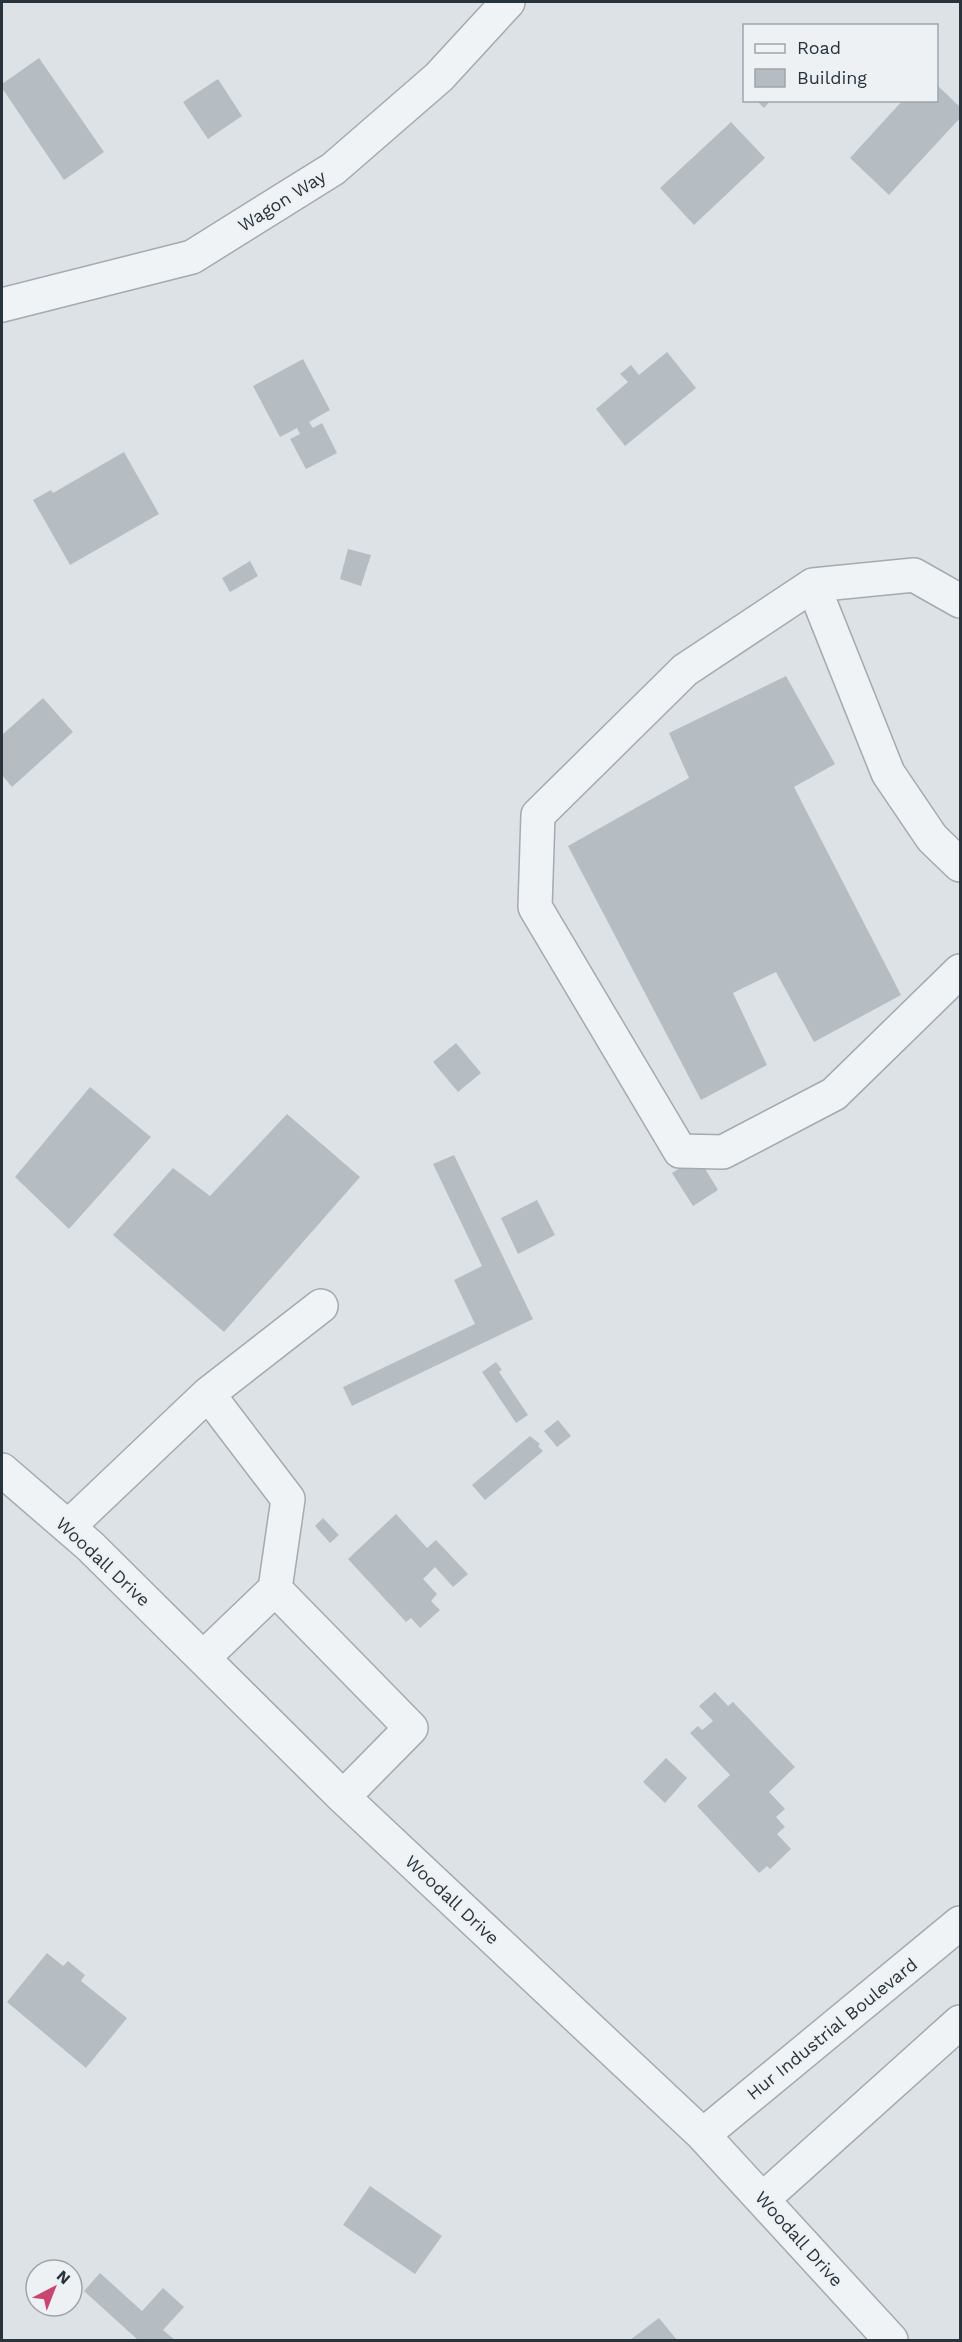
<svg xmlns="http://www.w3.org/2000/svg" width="962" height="2342" viewBox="0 0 962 2342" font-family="'Work Sans',sans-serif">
  <rect width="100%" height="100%" fill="#dde2e6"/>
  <path fill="#b5bdc3" d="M39 58 104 152 64 180 2 88V84Z
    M218 79 242 116 208 139 183 102Z
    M936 84 960 107V118L889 195 850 158 903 100H936Z
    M756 100H771L764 108Z
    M731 122 765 158 694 225 660 188Z
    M667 352 696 388 625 446 596 409 628 382 620 374 631 365 639 375Z
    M303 359 330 410 309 422 313 428 322 423 337 453 306 469 290 439 300 434 297 428 280 437 253 386Z
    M124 452 159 514 70 565 33 500 51 490 53 493Z
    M348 549 371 555 361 586 340 579Z
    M250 561 258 576 230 592 222 578Z
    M786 676 835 764 794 787 901 995 814 1042 776 972 733 993 767 1065 701 1100 568 846 689 778 669 733Z
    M43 698 73 732 12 787 2 775V735Z
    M456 1043 481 1073 458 1092 433 1062Z
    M90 1087 151 1137 69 1229 15 1177Z
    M287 1114 360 1177 224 1332 113 1235 173 1168 210 1196Z
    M454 1155 533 1319 352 1406 343 1387 475 1324 454 1280 482 1266 433 1164Z
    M698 1157 718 1190 693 1206 672 1173Z
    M537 1200 555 1235 518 1254 501 1218Z
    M496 1362 502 1370 499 1372 528 1415 516 1423 482 1372Z
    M558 1420 571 1436 557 1447 544 1431Z
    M530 1436 540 1444 538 1446 543 1451 485 1500 472 1485Z
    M396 1514 427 1548 436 1540 468 1574 453 1587 435 1567 423 1579 437 1594 431 1601 440 1610 420 1628 411 1618 406 1622 348 1559Z
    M323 1518 339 1535 330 1543 315 1526Z
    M715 1692 728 1706 733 1702 795 1767 769 1792 785 1809 776 1817 785 1827 777 1834 791 1849 770 1869 767 1866 759 1873 697 1806 730 1775 690 1733 698 1726 702 1730 713 1721 699 1706Z
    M666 1758 687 1778 665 1803 643 1782Z
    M47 1953 63 1966 68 1961 85 1975 81 1981 127 2018 86 2068 7 2002Z
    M370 2186 442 2236 415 2274 343 2225Z
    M100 2273 142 2311 163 2288 184 2307 163 2330 175 2340H138L84 2291Z
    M659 2318 677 2340H630Z"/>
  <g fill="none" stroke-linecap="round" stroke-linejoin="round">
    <defs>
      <path id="minor" d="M2 305 192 257 333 169 439 77 508 2
        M813 585 888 773 932 838 960 865
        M960 601 914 575 813 585 685 670 538 815 535 907 680 1151 723 1152 834 1094 960 971
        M208 1394 288 1499 275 1589
        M2 1470 90 1546 343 1797 703 2135 891 2340
        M68 1527 208 1394 321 1306
        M203 1658 275 1589 411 1728 343 1797
        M703 2135 960 1923
        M763 2199 960 2022"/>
    </defs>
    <use href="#minor" stroke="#a3aab0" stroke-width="36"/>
    <use href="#minor" stroke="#f0f3f5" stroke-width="33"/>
  </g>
  <g text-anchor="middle" stroke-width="4.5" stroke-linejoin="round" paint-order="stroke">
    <g font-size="18" fill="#28333c" stroke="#edf1f4">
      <text transform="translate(282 201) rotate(-32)" y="6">Wagon Way</text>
      <text transform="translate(103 1562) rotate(43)" y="6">Woodall Drive</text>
      <text transform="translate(452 1900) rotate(43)" y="6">Woodall Drive</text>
      <text transform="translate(832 2029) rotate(-39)" y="6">Hur Industrial Boulevard</text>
      <text transform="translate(799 2239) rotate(48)" y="6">Woodall Drive</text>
    </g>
  </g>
  <rect width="962" height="2342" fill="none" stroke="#28333c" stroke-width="6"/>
  <rect x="743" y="24" width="195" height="78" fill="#edf1f4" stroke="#9ea5aa" stroke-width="1.5"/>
  <rect x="755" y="44" width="30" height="9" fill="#f0f3f5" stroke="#9ea5aa" stroke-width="1.5"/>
  <text x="797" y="54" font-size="18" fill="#28333c">Road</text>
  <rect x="755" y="69" width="30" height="18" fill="#b5bdc3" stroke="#9ea5aa" stroke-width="1.5"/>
  <text x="797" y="84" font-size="18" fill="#28333c">Building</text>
  <g transform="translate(54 2288) rotate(42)"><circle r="28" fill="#edf1f4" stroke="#9ea5aa" stroke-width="1.5"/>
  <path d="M0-4.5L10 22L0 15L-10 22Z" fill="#c74770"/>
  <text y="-9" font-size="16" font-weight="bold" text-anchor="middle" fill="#28333c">N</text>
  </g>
</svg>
